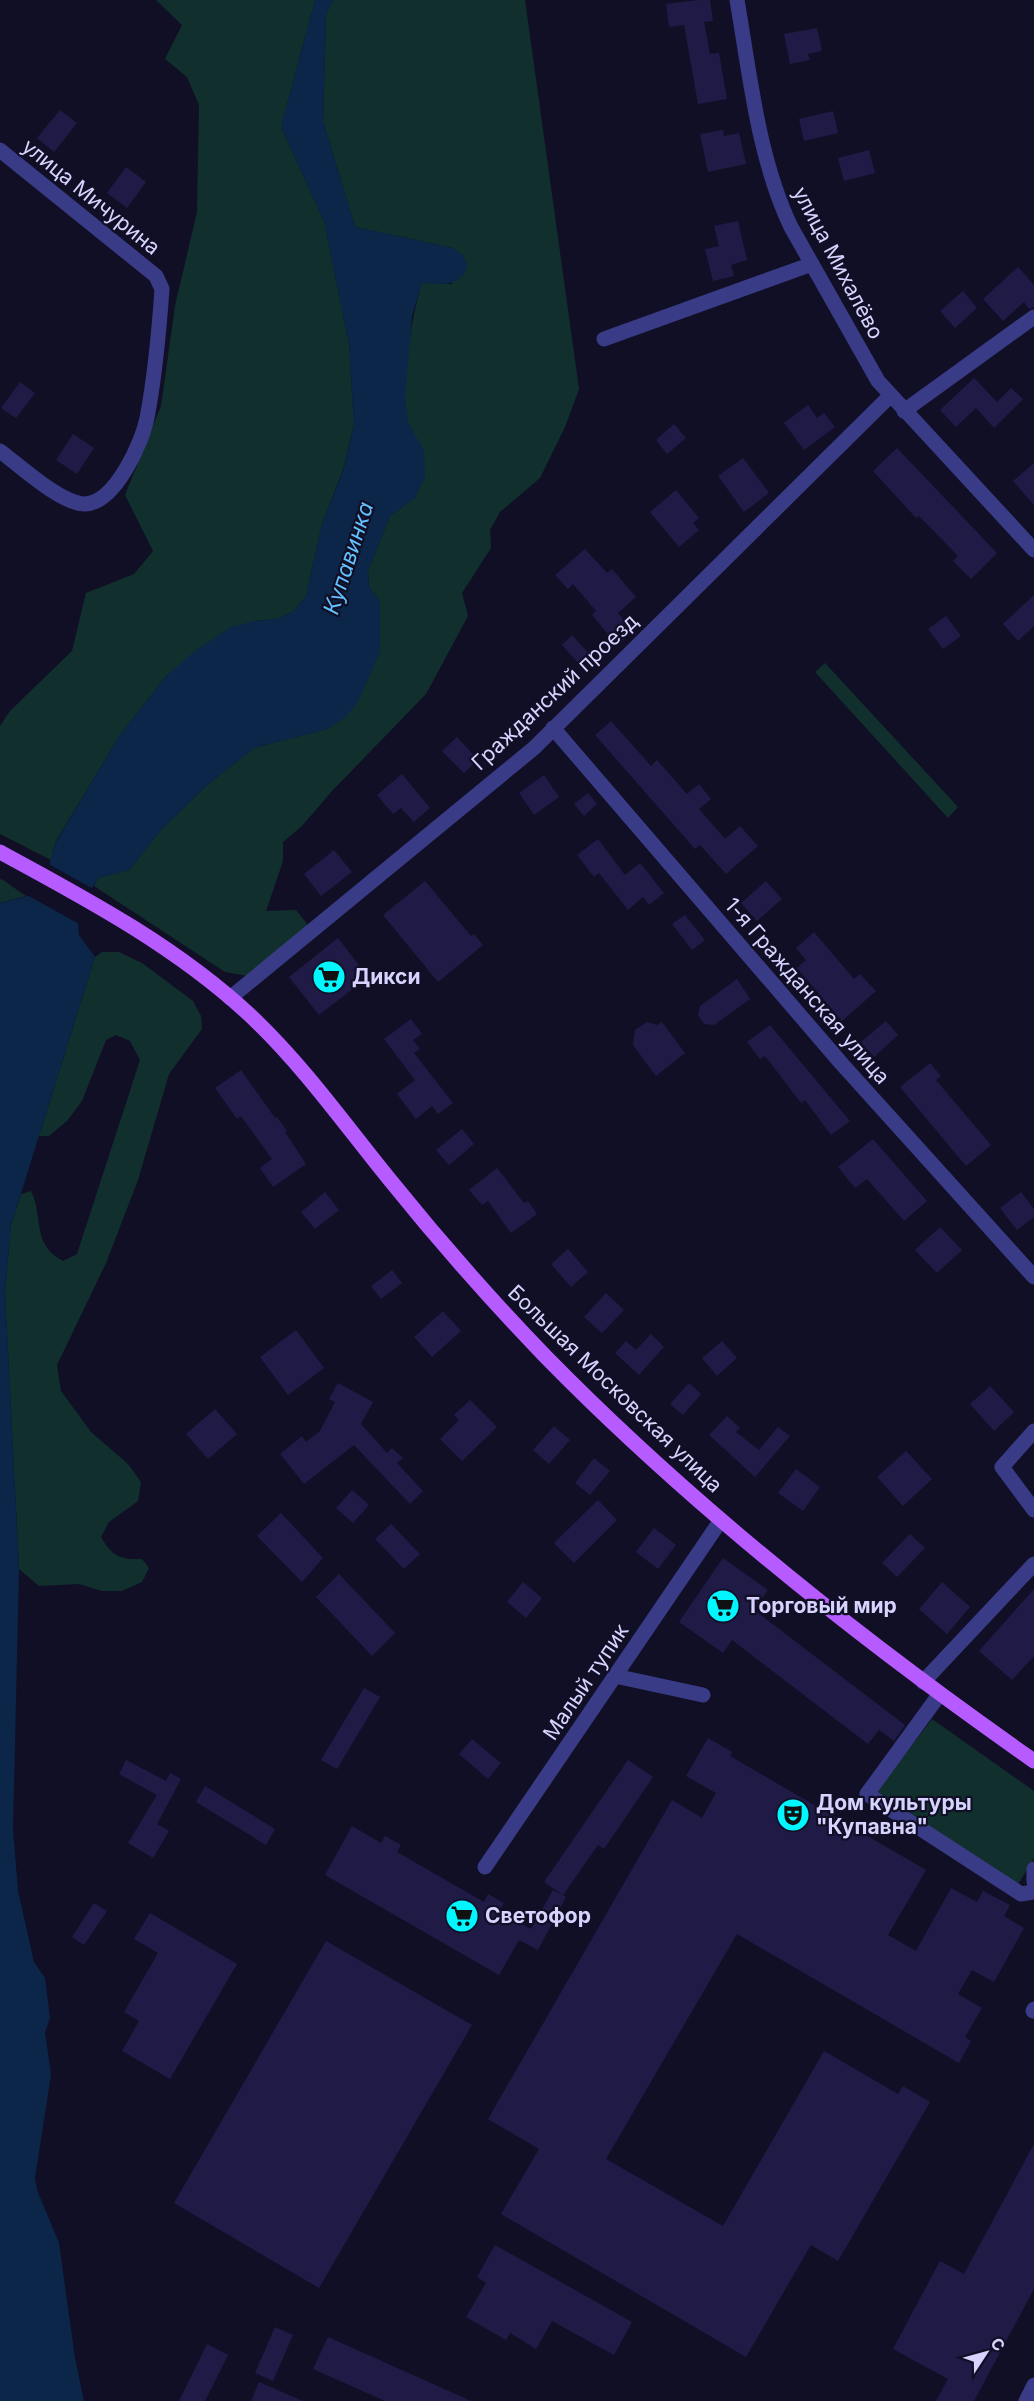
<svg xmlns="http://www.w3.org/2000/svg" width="1034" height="2401" viewBox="0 0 1034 2401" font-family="Inter,sans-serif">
  <rect width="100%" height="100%" fill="#110f26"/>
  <path fill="#11302d" d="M156 0H315L281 127 324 221 349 344 354 425 343 470 322 524 306 596 294 611 277 619 254 621 166 676 120 735 56 841 51 860 0 834V726L10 711 72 651 86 593 134 574 153 551 125 495 161 406 175 306 197 212 199 105 187 77 165 59 182 25Z
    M333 0H525L579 389 565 427 540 478 500 512 490 530 491 548 462 593 468 616 426 694 332 791 302 826 283 842V861L266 911 296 910 309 926 248 976 225 972 94 886 98 878 129 870 161 830 207 785 254 748 327 729 380 602 369 587 368 571 390 516 415 498 424 451C419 442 411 432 408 422 399 391 412 313 422 283L452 284 453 248 355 227 323 121 326 14Z
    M825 663 958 807 948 818 815 672Z
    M0 879 3 880 26 896 0 903Z
    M102 952H119L142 963 193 1001 201 1016 202 1029 169 1074 138 1180 106 1263 57 1365 61 1391 91 1432 128 1464 141 1482 138 1501 109 1522 101 1537C112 1556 120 1560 142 1559L149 1568 142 1582 122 1591H102L79 1584 39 1586 19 1569 5 1292 11 1225 21 1194 31 1191C44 1218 31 1244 63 1261L77 1254 140 1060 130 1041 116 1035 106 1040 82 1101 67 1121 49 1136H39L95 957Z
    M932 1719 1034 1791V1858L1017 1886 876 1792Z"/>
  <path fill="#0b2649" d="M315 0H333L326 14 323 121 355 227 453 248 463 255 468 267C458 288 443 284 422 283L412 316 405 400 408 422 424 451 425 477 415 498 390 516 368 571 369 587 380 602V652L358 702 346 717 327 729 254 748 207 785 161 830 129 870 98 878 77 913 79 935 95 957 11 1225 5 1292 19 1569 13 1830 18 1891 34 1962 45 1978 50 2018 45 2032 51 2075 35 2178 37 2190 59 2243 75 2358 84 2401H0V903L35 894 42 889 56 842 120 735 166 676 195 651 231 627 254 621 277 619 294 611 306 596 322 524 343 471 354 425 349 344 324 221 281 127Z"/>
  <path fill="#110f26" d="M47 863 95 890 80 914 81 925 25 894 39 887Z"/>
  <path fill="#201a47" d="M698 0H710L713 21 704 22 710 54 719 53 727 99 698 104 684 25 669 27 666 4Z
    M817 28 822 51 808 54 810 60 790 64 784 34Z
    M60 110 77 123 54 152 37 138Z
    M833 111 838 133 804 141 799 119Z
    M723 130 724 136 739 133 746 164 708 172 700 134Z
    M869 150 875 173 844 181 838 158Z
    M126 167 146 182 127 208 107 193Z
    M738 221 747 260 731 265 734 276 713 281 705 249 719 246 714 226Z
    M1018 267 1034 285V307L1029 309 1024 302 1003 321 983 299Z
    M963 291 977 308 955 328 940 311Z
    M974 378 997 402 1011 388 1023 399 994 428 976 408 956 427 940 410Z
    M20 382 35 393 16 418 1 408Z
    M808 405 817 418 824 413 835 427 804 450 784 423Z
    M674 424 686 438 667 454 656 440Z
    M73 434 94 448 77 474 56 460Z
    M897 448 997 553 971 579 953 561 958 556 919 516 916 518 873 471Z
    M743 458 769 493 744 512 718 476Z
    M1034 463V505L1013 481Z
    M676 490 699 518 693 523 699 530 679 547 650 512Z
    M585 549 607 573 612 569 636 597 618 613 633 632 617 645 592 615 596 611 573 584 568 589 555 575Z
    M1034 595V626L1018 641 1003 624Z
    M946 616 961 636 943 649 928 629Z
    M572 635 592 657 581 666 562 645Z
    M611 721 651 766 657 760 687 794 699 784 711 799 699 809 725 839 740 826 758 846 726 874 700 845 695 849 595 735Z
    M457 737 478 760 464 773 442 751Z
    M402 774 430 808 414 822 401 808 393 814 377 795Z
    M544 775 559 797 534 815 519 793Z
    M588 793 597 804 584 816 574 804Z
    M598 839 625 875 640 863 664 893 649 905 643 897 628 910 599 873 594 877 577 855Z
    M334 850 352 872 321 896 304 874Z
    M425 881 471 936 474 934 483 945 438 982 383 915Z
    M766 881 782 899 757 921 741 903Z
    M685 915 705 940 692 950 672 924Z
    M814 932 854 979 860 974 876 991 842 1021 797 968 806 960 796 948Z
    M338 938 368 977 319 1015 289 977Z
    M737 979 750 999 714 1025 704 1024 698 1015 700 1006Z
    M411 1019 422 1034 413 1040 420 1049 414 1053 453 1103 438 1114 432 1106 416 1119 397 1094 415 1080 384 1039Z
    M886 1021 898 1035 874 1057 861 1042Z
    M647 1022 657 1025 662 1022 685 1053 656 1076 633 1045 635 1030Z
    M770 1025 850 1121 831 1135 805 1100 801 1103 765 1056 760 1059 747 1042Z
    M930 1063 941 1076 936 1080 991 1145 966 1166 900 1087Z
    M241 1070 275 1118 277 1117 287 1131 285 1132 306 1164 273 1187 260 1168 272 1159 241 1116 237 1119 215 1088Z
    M462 1129 474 1144 449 1165 436 1150Z
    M873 1139 927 1201 904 1221 867 1179 855 1188 838 1167Z
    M497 1168 524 1203 528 1201 537 1214 511 1233 488 1201 482 1205 469 1190Z
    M325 1192 339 1210 315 1229 301 1212Z
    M1021 1192 1034 1209V1217L1017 1230 1000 1208Z
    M940 1227 962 1250 937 1273 915 1250Z
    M568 1249 588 1272 571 1287 551 1264Z
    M392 1270 402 1283 381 1299 371 1286Z
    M606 1293 624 1310 602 1333 584 1317Z
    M443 1311 461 1331 432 1357 414 1337Z
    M296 1330 324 1368 288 1395 260 1357Z
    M651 1334 664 1347 639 1375 615 1353 626 1341 636 1350Z
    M722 1341 737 1358 717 1376 702 1358Z
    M338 1383 373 1402 361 1424 387 1453 392 1448 403 1458 397 1463 423 1491 410 1504 354 1445 304 1484 280 1454 302 1436 306 1442 320 1431 335 1402 329 1399Z
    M689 1383 701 1394 683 1415 670 1404Z
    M990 1386 1014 1412 994 1431 970 1404Z
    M470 1400 497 1427 462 1461 440 1439 459 1420 454 1415Z
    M215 1409 237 1434 208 1459 186 1434Z
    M727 1416 740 1428 736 1432 759 1450 778 1427 790 1436 755 1477 709 1435Z
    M554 1426 570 1440 549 1464 533 1450Z
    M906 1451 932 1479 903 1506 877 1477Z
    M594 1458 610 1471 590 1495 575 1483Z
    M796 1469 820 1487 803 1511 778 1493Z
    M352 1490 369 1505 353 1523 336 1508Z
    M598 1500 617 1520 574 1563 554 1543Z
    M281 1513 323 1558 302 1582 257 1536Z
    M391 1524 420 1554 404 1569 375 1539Z
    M654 1528 676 1545 658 1569 636 1552Z
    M910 1534 925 1548 897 1577 882 1563Z
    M723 1558 768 1590 754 1610 905 1725 894 1741 879 1730 868 1744 732 1640 723 1653 679 1622Z
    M339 1574 395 1633 372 1656 316 1597Z
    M523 1582 542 1598 526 1618 507 1602Z
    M942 1582 970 1607 947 1634 919 1609Z
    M1034 1589V1656L1012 1680 979 1651Z
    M364 1688 380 1697 337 1769 321 1760Z
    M708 1738 732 1752 730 1756 926 1870 888 1935 916 1951 951 1888 977 1902 983 1891 1010 1905 1004 1916 1024 1928 994 1982 972 1970 958 1994 982 2008 965 2037 971 2041 959 2063 737 1934 606 2159 723 2226 824 2051 898 2094 903 2086 930 2102 838 2261 811 2245 746 2357 501 2214 539 2149 488 2119 672 1800 702 1818 716 1793 686 1776Z
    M472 1739 501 1763 488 1779 459 1754Z
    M126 1760 166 1781 170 1773 181 1779 157 1824 169 1831 153 1858 128 1843 157 1795 119 1774Z
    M628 1760 653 1777 604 1849 598 1845 563 1895 566 1897 538 1950 519 1940 499 1975 325 1875 352 1826 381 1843 385 1836 401 1845 397 1852 484 1902 488 1894 504 1903 499 1911 531 1929 553 1890 563 1895 544 1882Z
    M205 1786 275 1829 266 1845 196 1802Z
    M94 1903 107 1911 84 1945 72 1937Z
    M150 1913 237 1964 170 2079 122 2051 139 2021 124 2012 158 1953 134 1939Z
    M326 1941 472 2025 319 2288 174 2203Z
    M1034 2144V2289L974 2401H936L948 2379 893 2349 940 2261 964 2274Z
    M495 2245 632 2322 614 2355 552 2321 536 2349 510 2333 506 2340 466 2317 486 2283 477 2277Z
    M275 2327 293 2335 273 2381 255 2373Z
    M328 2337 471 2401H385L313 2369Z
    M207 2344 228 2355 205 2401H179Z
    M259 2382 303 2401H251Z"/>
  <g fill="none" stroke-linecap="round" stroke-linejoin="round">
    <path stroke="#393b86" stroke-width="15" d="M737 0C750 75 758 158 791 227L878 381 1034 550
      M0 150 156 276 162 289C159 332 155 376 147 418 142 443 115 503 85 504 61 504 19 465 0 451
      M604 339 812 264
      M904 411 1034 317
      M553 728 841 1063 1034 1277
      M230 998 534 748 890 396
      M1034 1431 1002 1467 1034 1510
      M615 1676 703 1695
      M923 1682 1034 1564
      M939 1695 867 1794 1021 1894 1034 1892
      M485 1867 721 1520
      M1034 1869V1882
      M1033 2011 1034 2009
      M1026 2401 1034 2385"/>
    <path stroke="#b65bff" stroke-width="15" d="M0 852C89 900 182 950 255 1020 305 1068 346 1126 390 1180 439 1241 492 1301 546 1357 694 1508 861 1640 1034 1761"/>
  </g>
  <defs>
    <symbol id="supermarket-disc" viewBox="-11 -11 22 22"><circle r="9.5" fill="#00f7ff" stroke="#110f26"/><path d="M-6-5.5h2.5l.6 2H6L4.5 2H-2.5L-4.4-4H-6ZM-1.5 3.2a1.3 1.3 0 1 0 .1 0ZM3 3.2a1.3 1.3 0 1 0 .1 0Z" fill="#111"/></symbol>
    <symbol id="theatre-disc" viewBox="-11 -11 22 22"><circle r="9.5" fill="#00f7ff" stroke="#110f26"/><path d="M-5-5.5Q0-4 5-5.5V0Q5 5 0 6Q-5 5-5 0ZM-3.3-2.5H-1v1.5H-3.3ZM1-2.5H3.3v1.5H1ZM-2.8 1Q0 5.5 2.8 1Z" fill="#111"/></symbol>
  </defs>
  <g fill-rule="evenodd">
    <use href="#supermarket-disc" x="310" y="958" width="38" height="38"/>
    <use href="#supermarket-disc" x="704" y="1587" width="38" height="38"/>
    <use href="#theatre-disc" x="774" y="1796" width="38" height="38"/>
    <use href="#supermarket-disc" x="443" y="1897" width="38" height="38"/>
  </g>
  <g text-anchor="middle" stroke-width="4.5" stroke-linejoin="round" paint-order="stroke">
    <g font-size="21" fill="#d6d4ff" stroke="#110f26">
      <text transform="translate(91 197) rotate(39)" y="7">улица Мичурина</text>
      <text transform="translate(838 263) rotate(62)" y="7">улица Михалёво</text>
      <text transform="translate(555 692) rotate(-43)" y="7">Гражданский проезд</text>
      <text transform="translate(807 991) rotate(49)" y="7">1-я Гражданская улица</text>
      <text transform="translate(615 1389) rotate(44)" y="7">Большая Московская улица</text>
      <text transform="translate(586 1682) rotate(-56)" y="7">Малый тупик</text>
    </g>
    <g font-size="21" font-weight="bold" fill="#d6d4ff" stroke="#110f26" text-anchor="start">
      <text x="352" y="984">Дикси</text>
      <text x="746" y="1613">Торговый мир</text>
      <text x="816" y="1810">Дом культуры<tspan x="816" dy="24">"Купавна"</tspan></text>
      <text x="485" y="1923">Светофор</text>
    </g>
    <g font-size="22" font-style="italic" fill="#62c1ff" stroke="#110f26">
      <text transform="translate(348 558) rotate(-72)" y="8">Купавинка</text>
    </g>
  </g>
  <g transform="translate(986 2353) rotate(54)" stroke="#110f26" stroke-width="4.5" paint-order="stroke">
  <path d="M0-4.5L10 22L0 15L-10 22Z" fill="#d6d4ff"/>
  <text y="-9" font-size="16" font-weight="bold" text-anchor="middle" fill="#d6d4ff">С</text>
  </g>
</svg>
